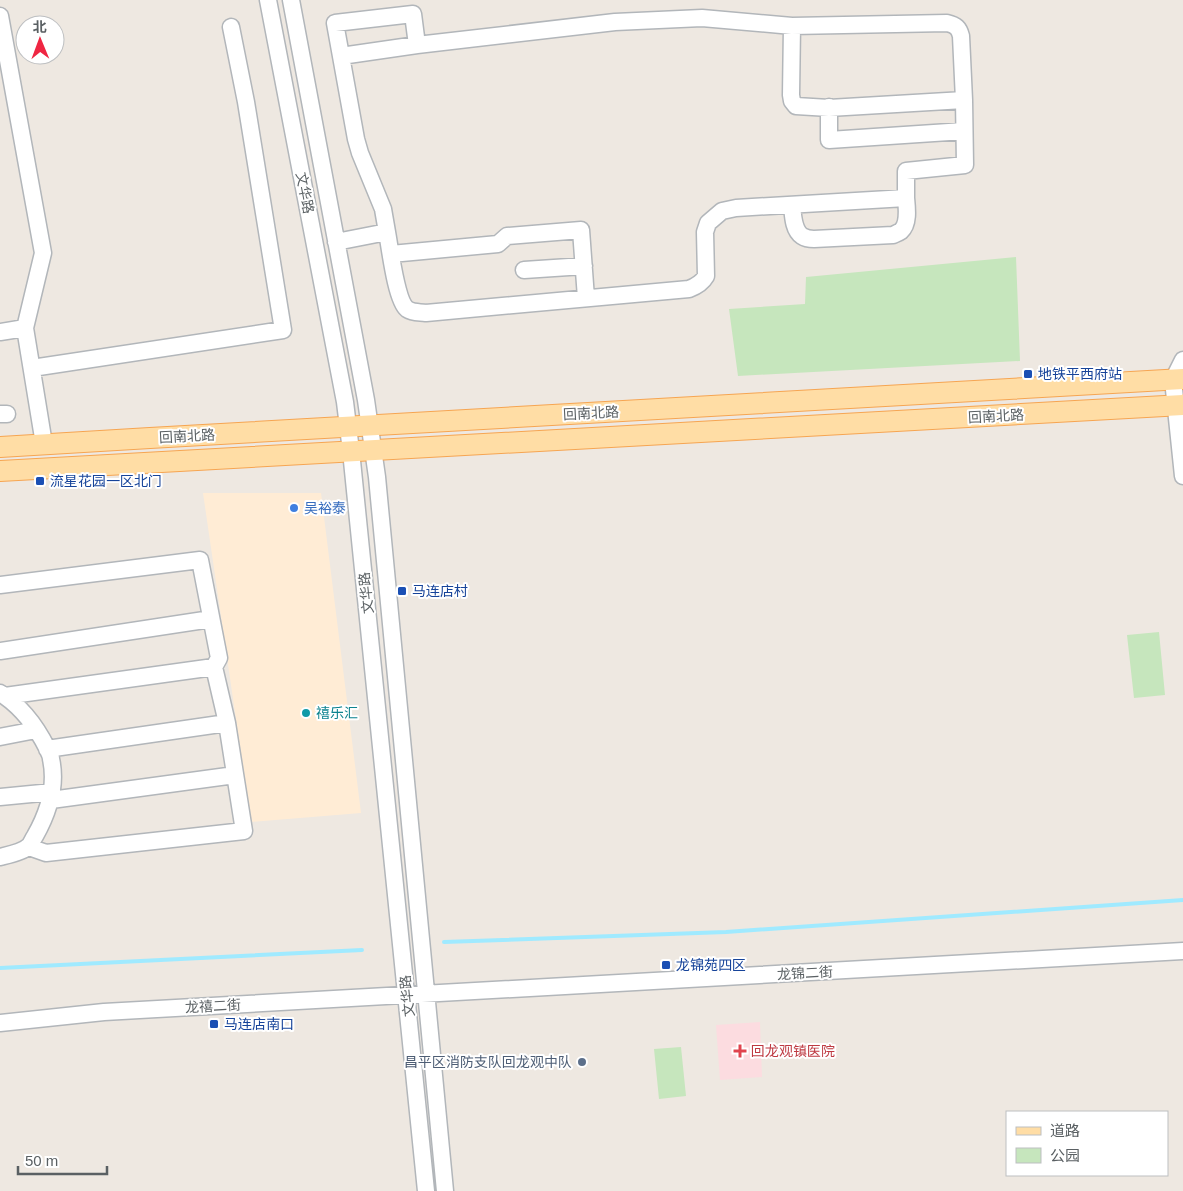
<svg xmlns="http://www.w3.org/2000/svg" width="1183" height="1191" viewBox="0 0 1183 1191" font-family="Arial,'Noto Sans SC',sans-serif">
  <rect width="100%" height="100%" fill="#eee8e1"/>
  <path fill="#ffecd5" d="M203 493H321L361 813 251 822Z"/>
  <path fill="#fcdce0" d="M760 1022 762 1077 720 1080 716 1025Z"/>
  <path fill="#c6e6bd" d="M1016 257 1020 361 738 376 729 309 805 304 806 277Z
    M1159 632 1165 695 1134 698 1127 635Z
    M681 1047 686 1096 659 1099 654 1049Z"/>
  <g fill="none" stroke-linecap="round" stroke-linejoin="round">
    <path stroke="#a0eaff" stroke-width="4" d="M444 942 726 932 1183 900
      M0 968 362 950"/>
    <defs>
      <path id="minor" d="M268 0 345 402 351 451 426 1191
        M291 0 366 400 377 477 445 1191
        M0 16 43 253 25 328 44 444
        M341 56 417 45 615 22 702 18 792 26 947 23C956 25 959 28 961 36L964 100 829 108 796 106 792 101 791 95 792 26
        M829 107V140L964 131
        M906 198V171L965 165 964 100
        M387 232 383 209 360 153 356 139 335 23 413 14 417 45
        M336 242 387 232C390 248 396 300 407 309 413 313 419 312 426 313L689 289C697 286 702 283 706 276L705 232 708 223 722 211 736 208 906 198C907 208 909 224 901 231 898 233 895 234 893 235L814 239C810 239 805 238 802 236 793 230 793 215 792 205
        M391 254 498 244 507 236 581 230 586 298
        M524 270 584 266
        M0 332 25 328
        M1183 360 1173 380 1183 476
        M32 368 283 330 246 102 231 27
        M0 414H7
        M0 585 200 560 219 658 214 667 5 696
        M0 651 211 619
        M0 693C21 706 36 726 47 748 48 751 51 755 51 759 57 786 48 813 35 836 33 839 31 844 29 846 23 852 8 855 0 857
        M0 737 36 730
        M47 749 227 723
        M0 797 52 792
        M51 800 235 775
        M29 847 46 853 244 831 227 723 214 667
        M0 1023 104 1012 1183 951"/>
      <path id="major" d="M0 447 150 438 1183 379
        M0 471 1183 405"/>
    </defs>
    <use href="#minor" stroke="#b2b6ba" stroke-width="19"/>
    <use href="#major" stroke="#f6a552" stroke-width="22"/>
    <use href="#minor" stroke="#fff" stroke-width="16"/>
    <use href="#major" stroke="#ffdda5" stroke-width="20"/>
  </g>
  <g fill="#1a4fb4" stroke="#fff" stroke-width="2">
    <rect x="1023" y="369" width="10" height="10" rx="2.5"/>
    <rect x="35" y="476" width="10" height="10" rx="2.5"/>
    <rect x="397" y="586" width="10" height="10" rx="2.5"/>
    <rect x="661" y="960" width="10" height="10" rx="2.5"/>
    <rect x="209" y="1019" width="10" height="10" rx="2.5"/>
  </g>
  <circle fill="#3f7fe0" stroke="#fff" stroke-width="2" cx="294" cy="508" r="5"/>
  <circle fill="#0f9aa8" stroke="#fff" stroke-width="2" cx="306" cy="713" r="5"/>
  <path fill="#e0444e" stroke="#fff" stroke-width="2" d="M737.5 1043.5h5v5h5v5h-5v5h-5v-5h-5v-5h5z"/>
  <circle fill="#5c6f8a" stroke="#fff" stroke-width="2" cx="582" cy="1062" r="5"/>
  <g text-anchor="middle" stroke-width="4" stroke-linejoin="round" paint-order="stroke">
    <g font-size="14" fill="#5a6063" stroke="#fff">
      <text transform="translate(305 193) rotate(79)" y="5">文华路</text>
      <text transform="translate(591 413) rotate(-3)" y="5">回南北路</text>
      <text transform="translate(996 416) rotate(-3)" y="5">回南北路</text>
      <text transform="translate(187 436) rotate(-3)" y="5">回南北路</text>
      <text transform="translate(366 593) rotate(-96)" y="5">文华路</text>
      <text transform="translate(805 973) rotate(-3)" y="5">龙锦二街</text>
      <text transform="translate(407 996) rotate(-96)" y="5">文华路</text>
      <text transform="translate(213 1006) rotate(-3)" y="5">龙禧二街</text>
    </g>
    <g font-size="14" fill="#164399" stroke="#fff" text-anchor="start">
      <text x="1038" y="379">地铁平西府站</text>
      <text x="50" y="486">流星花园一区北门</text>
      <text x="412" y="596">马连店村</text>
      <text x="676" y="970">龙锦苑四区</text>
      <text x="224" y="1029">马连店南口</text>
    </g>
    <g font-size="14" fill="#366cbe" stroke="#fff" text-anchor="start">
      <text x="304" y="513">吴裕泰</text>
    </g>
    <g font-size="14" fill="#0d838f" stroke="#fff" text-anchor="start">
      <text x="316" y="718">禧乐汇</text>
    </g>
    <g font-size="14" fill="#be3a42" stroke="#fff" text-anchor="start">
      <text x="751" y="1056">回龙观镇医院</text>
    </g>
    <g font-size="14" fill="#4e5e75" stroke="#fff" text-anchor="end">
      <text x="572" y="1067">昌平区消防支队回龙观中队</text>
    </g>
  </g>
  <rect x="1006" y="1111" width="162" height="65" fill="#ffffff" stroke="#bdbfc1"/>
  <rect x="1016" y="1127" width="25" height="8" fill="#ffdda5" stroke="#bdbfc1"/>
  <text x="1050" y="1136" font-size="15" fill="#5a6063">道路</text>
  <rect x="1016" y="1148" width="25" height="15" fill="#c6e6bd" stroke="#bdbfc1"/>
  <text x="1050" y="1161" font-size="15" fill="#5a6063">公园</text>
  <g transform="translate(40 40) rotate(359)"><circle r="24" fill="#ffffff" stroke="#bdbfc1"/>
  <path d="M0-4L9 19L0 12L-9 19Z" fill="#ef2642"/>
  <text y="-8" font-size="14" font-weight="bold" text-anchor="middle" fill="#5a6063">北</text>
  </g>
  <path d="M18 1166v8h89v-8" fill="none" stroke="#5a6063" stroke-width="2.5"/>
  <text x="25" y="1166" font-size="15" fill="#5a6063" stroke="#ffffff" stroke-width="4" paint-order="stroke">50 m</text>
</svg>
